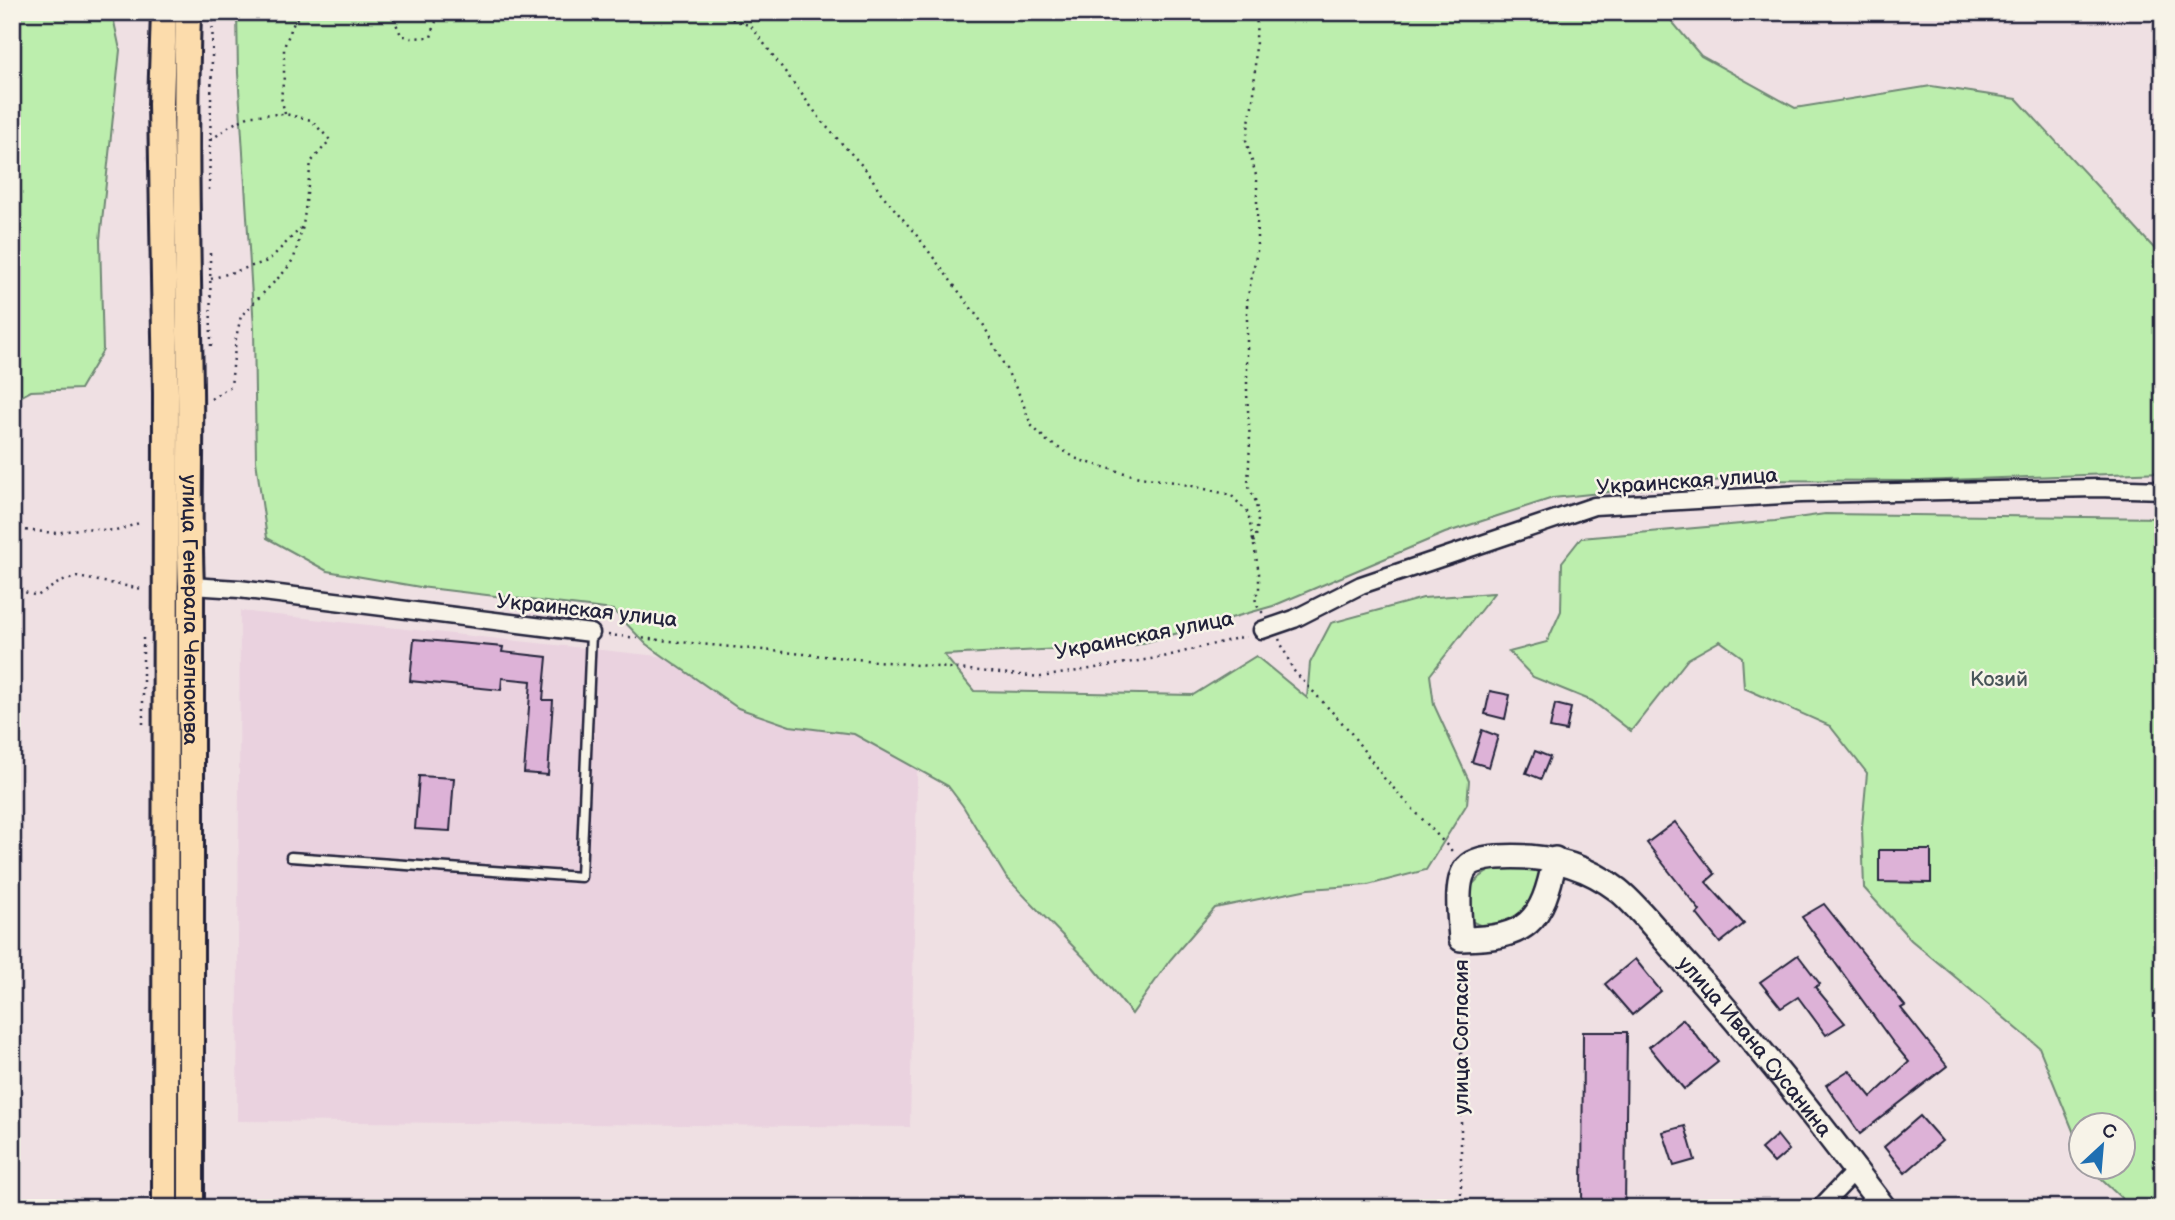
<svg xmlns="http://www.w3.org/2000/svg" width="2175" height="1220" viewBox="0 0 2175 1220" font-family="'Balsamiq Sans',sans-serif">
  <rect width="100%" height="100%" fill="#efe0e3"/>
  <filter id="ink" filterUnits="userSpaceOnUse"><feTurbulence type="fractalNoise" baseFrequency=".0143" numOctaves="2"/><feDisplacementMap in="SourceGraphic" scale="14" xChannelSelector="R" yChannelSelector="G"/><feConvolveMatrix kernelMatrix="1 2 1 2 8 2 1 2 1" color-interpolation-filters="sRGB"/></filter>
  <g filter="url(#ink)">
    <path fill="#ead2df" d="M240 611 919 684 910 1127 237 1121Z"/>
    <path fill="#bceead" stroke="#6f8874" stroke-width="2" d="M12 12H112L120 50 100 240 103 350 80 389 31 391 12 401Z
      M237 12H1664L1701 56 1795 108 1931 86 2017 99 2163 258V472L1919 481 1722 480 1553 498 1445 533 1273 606 1136 645 944 655 974 691 1193 695 1256 656 1307 698 1310 663 1331 623 1423 598 1494 593 1430 675 1434 705 1469 781 1467 804 1426 870 1368 885 1308 889 1215 908 1170 960 1132 1014 1094 968 1006 877 963 806 948 786 854 734 790 726 738 708 646 644 613 610 420 587 327 571 267 538 256 461 254 328 238 73Z
      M1825 514 2163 518V1208H2132L2089 1168H2122V1126H2080V1148L2039 1047 1911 940 1864 888 1862 827 1867 773 1830 726 1744 688 1742 657 1720 641 1688 659 1631 731 1592 701 1533 677 1509 652 1547 642 1561 611 1562 562 1581 538 1775 521Z
      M1495 868H1536L1544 871 1545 876C1526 909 1527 916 1490 930L1469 920C1465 892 1468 881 1495 868Z"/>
    <path fill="#ddb2d7" stroke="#22223b" stroke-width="2" d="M414 639 503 647 502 652 547 657 543 700H553L548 775 524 773 531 681 502 678 501 690 410 681Z
      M1490 691 1510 695 1505 719 1485 714Z
      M1555 704 1571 708 1566 731 1550 728Z
      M1482 730 1498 736 1489 767 1472 762Z
      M1535 751 1550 757 1541 779 1526 773Z
      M419 776 454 778 450 831 415 829Z
      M1675 822 1715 874 1706 882 1744 924 1720 943 1697 914 1700 911 1647 843Z
      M1879 850H1931V883L1879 882Z
      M1824 904 1905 1006 1901 1008 1947 1066 1860 1134 1826 1085 1849 1070 1871 1097 1909 1062 1894 1044 1802 917Z
      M1798 955 1820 984 1815 987 1845 1023 1826 1035 1798 997 1781 1008 1760 982Z
      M1635 959 1661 991 1632 1015 1605 984Z
      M1683 1019 1718 1062 1684 1089 1649 1047Z
      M1583 1032H1627L1625 1208H1582Z
      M1920 1116 1942 1141 1905 1173 1884 1147Z
      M1685 1126 1695 1160 1674 1166 1663 1132Z
      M1777 1135 1789 1150 1774 1163 1761 1149Z"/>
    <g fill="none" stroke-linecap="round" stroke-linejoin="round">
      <defs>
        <path id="lane" d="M291 857 581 877 591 633"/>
        <path id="street" d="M191 586 239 589 591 633
          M1262 630 1294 619 1361 585 1594 506 1801 494 2097 488 2163 490
          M1820 1208 1856 1170"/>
        <g id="secondary">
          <path id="s1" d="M1555 859C1542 923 1528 938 1461 939 1460 922 1454 880 1467 867 1474 859 1488 858 1497 857 1540 854 1583 863 1618 890 1638 906 1661 936 1679 956 1752 1036 1819 1122 1884 1208"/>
        </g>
        <g id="primary">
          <path d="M164 12 161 104 166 393 165 1208"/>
          <path id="s2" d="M188 12C184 138 188 264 190 389 191 455 188 520 191 586V1208"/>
        </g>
      </defs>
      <use href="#lane" stroke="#22223b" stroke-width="13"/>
      <use href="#street" stroke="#22223b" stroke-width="21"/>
      <use href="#secondary" stroke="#22223b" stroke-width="28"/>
      <use href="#primary" stroke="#22223b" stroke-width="30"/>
      <path stroke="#22223b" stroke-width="2.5" stroke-dasharray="2 5" stroke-linecap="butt" d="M391 12 401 35 411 38 431 37 439 12
        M712 12 751 26 824 124 868 172 881 193 918 237 983 324 1021 398 1031 425 1047 441 1079 460 1139 477 1175 482 1231 495 1248 513 1259 573V592L1255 596C1256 604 1257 607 1263 613
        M285 114 281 97 284 77V47L295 20 307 12
        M209 190 213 12
        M210 253 211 348
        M211 279 268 261 303 226
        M211 399 231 386 236 338 241 316 286 270 294 258 303 226 311 162 330 140 311 120 285 114 252 115 231 125 211 140
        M12 529 56 533 84 528 116 531 142 522
        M1253 542 1256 537 1258 520 1256 502 1248 485 1250 441 1247 394V301L1257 251V179L1246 140 1254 94 1257 12
        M12 588 37 596 60 582 77 577 142 589
        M608 635 1041 677 1163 657 1246 636
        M1279 639 1293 670 1348 729 1384 778 1453 852
        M143 724V633
        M1461 1208V960"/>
      <use href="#lane" stroke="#f7f3e8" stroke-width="8"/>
      <use href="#street" stroke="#f7f3e8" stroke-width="16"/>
      <use href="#secondary" stroke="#f7f3e8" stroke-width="23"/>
      <use href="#primary" stroke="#fcdcac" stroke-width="24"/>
    </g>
  </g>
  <g text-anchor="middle" stroke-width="5" stroke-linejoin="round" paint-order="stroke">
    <g font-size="21" fill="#22223b" stroke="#f7f3e8">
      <text transform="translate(1687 481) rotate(-4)" y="7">Украинская улица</text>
      <text dy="7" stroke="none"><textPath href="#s2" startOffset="598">улица Генерала Челнокова</textPath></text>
      <text transform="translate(587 610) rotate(6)" y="7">Украинская улица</text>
      <text transform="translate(1144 635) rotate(-11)" y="7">Украинская улица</text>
      <text transform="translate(1461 1037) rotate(-90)" y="7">улица Согласия</text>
      <text dy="7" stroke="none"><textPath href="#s1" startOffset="583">улица Ивана Сусанина</textPath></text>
    </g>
    <g font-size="21" fill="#485558" stroke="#f7f3e8">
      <text x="1999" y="686">Козий</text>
    </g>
  </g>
  <rect width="2175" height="1220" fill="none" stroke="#f7f3e8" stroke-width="42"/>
  <rect x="21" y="21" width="2133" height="1178" fill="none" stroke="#22223b" stroke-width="2.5" filter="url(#ink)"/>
  <g transform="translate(2102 1146) rotate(26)"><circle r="33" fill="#f7f3e8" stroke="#a29fa3" stroke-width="2"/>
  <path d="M0-5L12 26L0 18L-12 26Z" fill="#1f6fb2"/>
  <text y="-10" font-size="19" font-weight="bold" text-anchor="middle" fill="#22223b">С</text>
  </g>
</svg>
